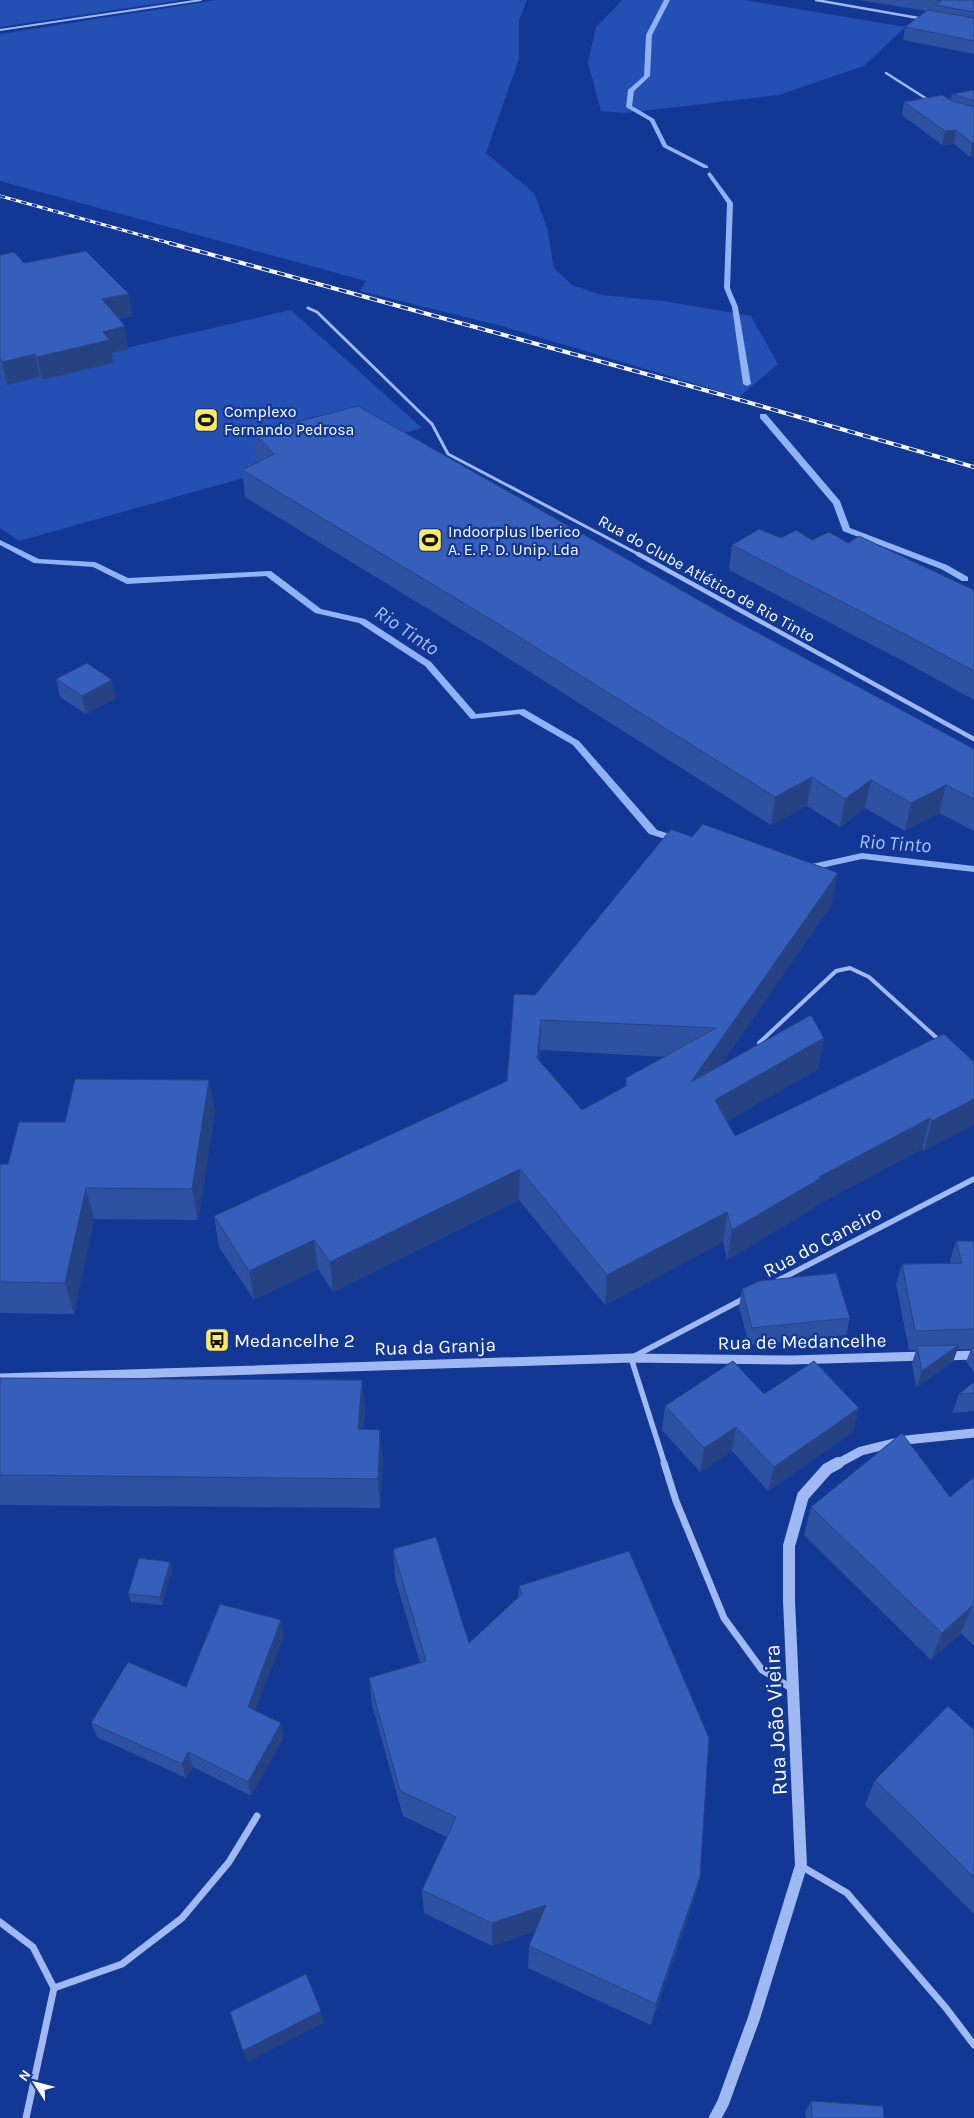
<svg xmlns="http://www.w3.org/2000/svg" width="974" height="2118" viewBox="0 0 974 2118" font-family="Karla,sans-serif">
  <rect width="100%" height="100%" fill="#123794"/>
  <path fill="#244fb3" d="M0 0H182L0 27Z
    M218 0H527L519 20V59L486 153 534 193 547 227 554 268 572 285 602 295 664 301 751 316 778 364 739 397 505 327 360 291 366 281 0 181V34Z
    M622 0H744L905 27 864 66 779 95 626 113 601 111 588 63 596 27Z
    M291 310 422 428 19 541 0 528V377Z"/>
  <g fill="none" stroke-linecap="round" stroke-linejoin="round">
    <path fill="#92b2f6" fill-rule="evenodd" d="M664 0H670L652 35 650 76 634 91 632 106 654 119 667 145 708 166V168H704L663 147 650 121 626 107 628 90 644 76 646 35Z
      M710 172 733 203 730 288 738 307 751 384 747 386 743 384 732 307 724 288 727 203 707 174Z
      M760 414H766L840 501 850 528 947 565 968 577V581H962L941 569 843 531 833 504 760 418Z
      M0 540 39 559 95 562 128 578 271 571 321 609 365 619 431 662 476 714 524 709 579 741 657 830 682 838 683 840 678 843 649 834 573 745 519 714 471 719 425 666 359 623 315 613 266 576 127 584 93 567 34 563 0 545Z
      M862 853 974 866V872L862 859 803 872 798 869 803 866Z"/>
    <path stroke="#a1b9f3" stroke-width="2" d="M0 30 201 0"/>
    <path stroke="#a1b9f3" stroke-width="4" d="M759 1043 836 971 850 968 869 977 939 1040"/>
    <path stroke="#a1b9f3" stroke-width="2.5" d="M816 0 924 19
      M886 73 930 101"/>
    <path stroke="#a1b9f3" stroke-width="3" d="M308 308 317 312 432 424 448 454 640 555"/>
    <path stroke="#a1b9f3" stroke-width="4.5" d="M638 554 974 739"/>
    <path stroke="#a1b9f3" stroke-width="5.5" d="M777 1281 974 1179
      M665 1465 631 1358 745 1298"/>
    <path stroke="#a1b9f3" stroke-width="7" d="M664 1463 676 1501 724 1618 762 1670 791 1688
      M801 1866 847 1893 946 2008 974 2045
      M0 1922 33 1947 54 1988 26 2118
      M54 1988 122 1964 182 1918 229 1862 257 1816"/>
    <path stroke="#a1b9f3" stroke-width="9" d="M945 1356 974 1355
      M0 1378 631 1358 791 1360 924 1356
      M835 1465 861 1451 906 1440 974 1433"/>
    <path stroke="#a1b9f3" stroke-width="12" d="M715 2118 723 2103 754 2018 801 1866 789 1601V1546L803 1496 827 1469 838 1463"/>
    <defs>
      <path id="rail-far1" d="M0 196 173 244"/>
      <path id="rail" d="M169 243 719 394 974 467"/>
    </defs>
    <use href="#rail-far1" stroke="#fff" stroke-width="3"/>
    <use href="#rail" stroke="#fff" stroke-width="4"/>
    <use href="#rail-far1" stroke="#123794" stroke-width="2" stroke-dasharray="5.5" stroke-linecap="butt"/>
    <use href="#rail" stroke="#123794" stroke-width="2.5" stroke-dasharray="8" stroke-linecap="butt"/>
  </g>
  <path fill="#2e51a1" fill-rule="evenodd" d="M859 0H974V54L903 40 905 27 927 11Z
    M974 90V157H970L954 144 942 145 902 115 904 102 950 100 952 94Z
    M0 255 129 294 132 316 119 319 128 349 112 353 113 363 42 380 40 377 7 385 0 375Z
    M254 433 732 619 974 749V831L939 813 905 831 865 808 840 827 807 806 771 825 500 653 245 497 242 470 258 462 256 460Z
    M781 538 812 540 974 590V700L905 662 729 570 732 545Z
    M56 679 116 698 86 714 60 697Z
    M832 904 720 1066 824 1038 818 1069 727 1121 735 1136 974 1062 924 1151 922 1149 815 1206 814 1208 727 1260 723 1242 605 1305 519 1200 333 1292 318 1269 254 1300 219 1247 214 1216 507 1081 535 995ZM540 1050 665 1057 626 1078 625 1086 582 1110 539 1060Z
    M209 1080 215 1112 198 1220 94 1219 74 1314 0 1313V1164H8L65 1122Z
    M956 1241H974V1372L966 1362 971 1349H957L953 1362 916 1388 912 1363 916 1350H909L896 1284 902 1264H951L950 1261Z
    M742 1289 850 1318 846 1335 749 1345 739 1307Z
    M0 1378 362 1380 365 1411 363 1429 383 1460 380 1508 0 1505Z
    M974 1382V1411L952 1413 959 1394Z
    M764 1394 853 1432 768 1491 732 1451 700 1472 662 1430 665 1406Z
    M974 1477V1646L961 1633 931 1660 804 1535 811 1507 950 1497Z
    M393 1549 469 1643 518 1597 519 1586 694 1901 651 2025 528 1968 529 1946 535 1931 492 1946 424 1913 422 1890 447 1837 403 1816 372 1705 369 1678 420 1663 395 1578Z
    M170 1562 172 1570 162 1605 131 1602 128 1594Z
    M284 1636 255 1710 284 1737 251 1796 193 1767 186 1778 97 1737 91 1723 186 1687Z
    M974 1730V1914L865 1805 875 1780Z
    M811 2101 884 2118H806L805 2112Z"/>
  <path fill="#264283" d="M956 130 954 144 942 145 945 131Z
    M972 143H974V157H970Z
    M129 294 132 316 106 322 102 299Z
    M125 326 128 349 112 353 113 363 42 380 37 357 103 332Z
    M35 354 40 377 7 385 2 362Z
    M112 680 116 698 86 714 82 696Z
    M812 777 807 806 771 825 775 797Z
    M871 780 865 808 840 827 845 799Z
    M946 785 939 813 905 831 911 803Z
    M838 873 832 904 688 1113 691 1082Z
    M541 1020 540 1050 536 1089 537 1058Z
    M824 1038 818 1069 711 1131 715 1100Z
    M209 1080 215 1112 198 1220 192 1189Z
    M974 1099V1125L924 1151 932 1121Z
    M930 1118 922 1149 815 1206 814 1208 727 1260 732 1230 819 1177Z
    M520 1169 519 1200 333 1292 330 1262Z
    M86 1188 94 1219 74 1314 65 1283Z
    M727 1212 723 1242 605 1305 607 1275Z
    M314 1240 318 1269 254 1300 249 1271Z
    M959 1345 953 1362 916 1388 922 1371Z
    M362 1380 365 1411 361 1460 358 1429Z
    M859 1408 853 1432 768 1491 774 1467Z
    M736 1427 732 1451 700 1472 704 1448Z
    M380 1430 383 1460 380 1508 378 1479Z
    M170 1562 172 1570 162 1605 160 1597Z
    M972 1606 961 1633 931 1660 942 1633Z
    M281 1620 284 1636 251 1722 248 1707Z
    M281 1723 284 1737 251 1796 248 1782Z
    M188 1752 193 1767 186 1778 182 1764Z
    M700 1877 694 1901 651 2025 656 2004Z
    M546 1905 544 1928 492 1946V1923Z
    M321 2011 324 2023 247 2062 243 2051Z"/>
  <path fill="#365ebb" stroke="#264283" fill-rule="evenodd" d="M936 0H974V12L935 5 941 1Z
    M928 10 974 18V41L905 27Z
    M974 90V101L952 94Z
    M942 95 952 101 974 107V143H972L956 130 945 131 904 102Z
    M86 251 129 294 102 299 125 326 103 332 110 340 37 357 35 354 2 362 0 359V255L14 252 24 263Z
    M358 406 732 619 974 749V799L946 785 911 803 871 780 845 799 812 777 775 797 500 625 242 470 274 454 254 433Z
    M759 529 781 538 796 530 812 540 829 532 848 543 859 536 974 590V671L910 637 732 545Z
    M87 663 112 680 82 696 56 679Z
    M703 824 838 873 691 1082 811 1015 824 1038 715 1100 735 1136 944 1034 974 1062V1099L932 1121 930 1118 819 1177 821 1178 732 1230 727 1212 607 1275 520 1169 330 1262 314 1240 249 1271 214 1216 507 1081 514 994 535 995 671 829 692 837ZM541 1020 716 1028 626 1078V1086L582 1110 537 1058Z
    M75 1079 209 1080 192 1189 86 1188 65 1283 0 1282V1164H8L19 1122H65Z
    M956 1241H974V1329L915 1331 902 1264 962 1263Z
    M836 1273 850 1318 752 1328 742 1289 759 1281Z
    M959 1345 922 1371 917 1346Z
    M733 1361 764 1394 814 1361 859 1408 774 1467 736 1427 704 1448 665 1406Z
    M0 1378 362 1380 358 1429 380 1430 378 1479 0 1475Z
    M974 1382V1393L959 1394Z
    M902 1433 950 1497 974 1477V1608L972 1606 942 1633 811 1507Z
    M436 1537 469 1643 522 1594 519 1586 629 1551 709 1738 700 1877 656 2004 529 1946 546 1905 492 1923 422 1890 456 1817 400 1791 369 1678 426 1661 393 1549Z
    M139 1558 170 1562 160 1597 128 1594Z
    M220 1604 281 1620 248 1707 281 1723 248 1782 188 1752 182 1764 91 1723 128 1662 186 1687Z
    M948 1706 974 1730V1877L875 1780Z
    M306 1974 321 2011 243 2051 230 2012Z
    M811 2101 883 2106 884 2118H812Z"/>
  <defs>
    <symbol id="stadium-square" viewBox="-11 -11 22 22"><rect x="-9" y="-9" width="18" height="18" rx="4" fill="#ffe962" stroke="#123794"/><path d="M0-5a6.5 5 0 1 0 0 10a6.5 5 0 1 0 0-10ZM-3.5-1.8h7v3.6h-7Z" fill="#111"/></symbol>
    <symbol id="bus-square" viewBox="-11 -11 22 22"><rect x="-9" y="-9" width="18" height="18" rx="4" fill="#ffe962" stroke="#123794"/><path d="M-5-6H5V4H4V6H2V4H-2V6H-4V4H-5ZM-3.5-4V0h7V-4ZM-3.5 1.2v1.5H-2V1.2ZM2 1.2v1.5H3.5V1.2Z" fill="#111"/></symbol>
  </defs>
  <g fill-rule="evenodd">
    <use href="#stadium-square" x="192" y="406" width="28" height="28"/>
    <use href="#stadium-square" x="416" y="526" width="28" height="28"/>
    <use href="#bus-square" x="203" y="1326" width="28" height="28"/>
  </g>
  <g text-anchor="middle" stroke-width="4.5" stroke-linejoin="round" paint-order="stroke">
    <g font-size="16" fill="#fff" stroke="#123794" text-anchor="start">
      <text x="224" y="417">Complexo<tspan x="224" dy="18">Fernando Pedrosa</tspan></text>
      <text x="448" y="537">Indoorplus Iberico<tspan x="448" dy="18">A. E. P. D. Unip. Lda</tspan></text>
    </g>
    <g font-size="16" fill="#fff" stroke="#123794">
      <text transform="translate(707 578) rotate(29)" y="6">Rua do Clube Atlético de Rio Tinto</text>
    </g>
    <g font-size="19" fill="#fff" stroke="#123794">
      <text transform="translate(822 1241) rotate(-28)" y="7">Rua do Caneiro</text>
      <text transform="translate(802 1341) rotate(-1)" y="7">Rua de Medancelhe</text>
      <text transform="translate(435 1346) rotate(-2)" y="7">Rua da Granja</text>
    </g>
    <g font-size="19" fill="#fff" stroke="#123794" text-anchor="start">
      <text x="234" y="1347">Medancelhe 2</text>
    </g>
    <g font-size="20" font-style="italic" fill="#adc4f9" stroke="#123794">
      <text transform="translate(407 630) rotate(34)" y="7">Rio Tinto</text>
      <text transform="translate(895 843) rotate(4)" y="7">Rio Tinto</text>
    </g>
    <g font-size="22" fill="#fff" stroke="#123794">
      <text transform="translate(775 1720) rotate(-93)" y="8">Rua João Vieira</text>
    </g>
  </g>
  <g transform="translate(35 2083) rotate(306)" stroke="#123794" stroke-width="4" paint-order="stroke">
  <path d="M0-4L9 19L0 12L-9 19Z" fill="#ffffff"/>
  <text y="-8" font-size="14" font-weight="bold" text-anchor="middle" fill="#ffffff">N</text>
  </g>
</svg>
